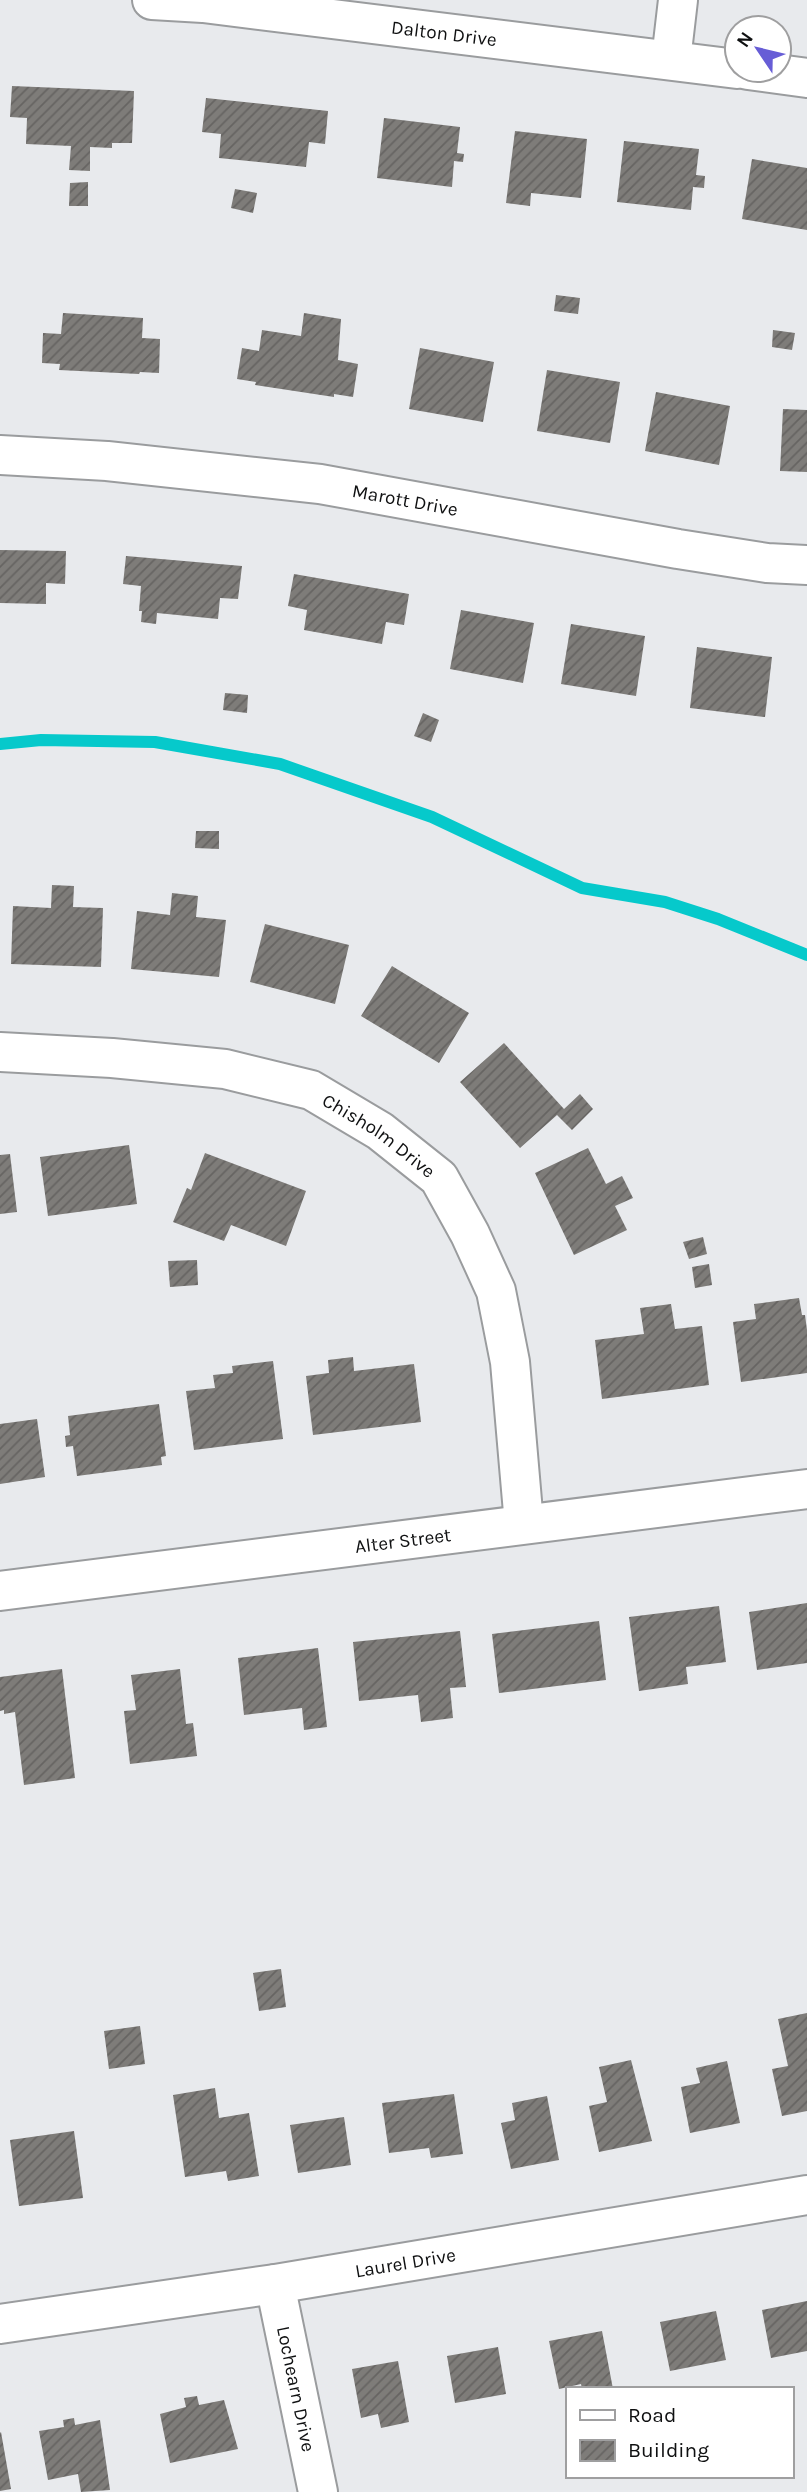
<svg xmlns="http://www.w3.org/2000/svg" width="807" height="2492" viewBox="0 0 807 2492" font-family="Karla,sans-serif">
  <defs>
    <pattern id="building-hatch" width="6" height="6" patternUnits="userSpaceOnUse" patternTransform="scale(1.75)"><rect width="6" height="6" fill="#7e7c79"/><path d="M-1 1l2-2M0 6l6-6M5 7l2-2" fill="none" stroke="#666462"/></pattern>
  </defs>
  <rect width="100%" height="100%" fill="#e8eaed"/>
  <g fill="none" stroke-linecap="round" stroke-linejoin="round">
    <path stroke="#06c9cb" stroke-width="12" d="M0 744 41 740 155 742 280 764 432 817 582 888 665 902 718 919 807 955"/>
  </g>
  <path fill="url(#building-hatch)" d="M12 86 134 91 132 143H112V148L90 147V171L69 170 71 146 26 144 27 118 10 117Z
    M206 98 328 111 325 144 309 142 306 167 219 158 221 134 202 132Z
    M384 118 460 127 457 153 464 154 463 162 454 161 452 187 377 178Z
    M515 131 587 139 581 198 531 193 530 206 506 203Z
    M624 141 699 149 696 175 705 176 704 188 693 187 691 210 617 202Z
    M752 159 807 168V230L742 219Z
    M88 182V206H69L70 183Z
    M235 189 257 193 253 213 231 208Z
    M556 295 580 298 578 314 554 311Z
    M63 313 143 318 142 338 160 339 159 373 140 372 139 374 59 370 60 364 42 363 43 333 61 334Z
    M304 313 341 319 338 360 358 364 353 397 334 394V397L255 385 256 382 237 379 242 348 259 351 262 330 301 336Z
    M773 330 795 333 792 350 772 347Z
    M420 348 494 362 483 422 409 409Z
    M547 370 620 382 610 443 537 431Z
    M656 392 730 406 719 465 645 451Z
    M783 409 807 410V472L780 471Z
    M0 550 66 551 65 584 46 583V604L0 603Z
    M126 556 242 566 238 599 220 598 218 619 157 613 156 624 141 622 142 611H139L141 586 123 584Z
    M294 574 409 594 404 625 386 622 382 644 304 630 307 610 288 606Z
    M461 610 534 623 523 683 450 669Z
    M571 624 645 636 636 696 561 684Z
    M697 647 772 657 765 717 690 708Z
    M225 693 248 695 247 713 223 710Z
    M423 713 439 720 431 742 414 736Z
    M196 831H219V849L195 848Z
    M52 885 74 886 73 907 103 908 101 967 11 964 13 906 51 908Z
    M172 893 198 896 196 917 226 920 219 977 131 969 137 911 170 915Z
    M265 924 349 945 335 1004 250 982Z
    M392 966 469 1013 439 1063 361 1016Z
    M504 1043 564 1109 580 1094 593 1109 572 1130 557 1115 520 1148 460 1082Z
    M129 1145 137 1204 48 1216 40 1157Z
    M588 1148 606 1184 622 1176 633 1198 615 1206 627 1230 574 1255 535 1173Z
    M205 1153 306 1191 286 1246 231 1225 224 1241 173 1222 187 1188 191 1190Z
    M10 1154 17 1212 0 1214V1155Z
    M703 1237 707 1254 689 1259 683 1242Z
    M197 1260 198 1285 170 1287 168 1261Z
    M709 1264 712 1285 695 1288 692 1267Z
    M799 1298 802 1315H805L807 1330V1373L741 1382 733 1322 756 1319 754 1304Z
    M671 1304 675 1329 702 1326 709 1385 602 1399 595 1340 644 1334 640 1308Z
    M353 1357 354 1371 414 1364 421 1422 313 1435 306 1376 329 1373 328 1360Z
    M273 1361 283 1439 194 1450 186 1391 215 1388 213 1375 233 1373 232 1366Z
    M159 1404 166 1456 161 1457 162 1465 77 1476 73 1446 66 1447 65 1436 70 1435 68 1416Z
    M37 1419 45 1477 0 1484V1424Z
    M807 1603V1663L757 1670 749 1612Z
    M719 1606 726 1662 686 1667 688 1684 639 1691 629 1617Z
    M599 1621 606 1680 499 1693 492 1634Z
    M460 1631 466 1687 450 1688 453 1718 421 1722 418 1695 359 1701 353 1642Z
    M318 1648 327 1727 304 1730 302 1708 244 1715 238 1658Z
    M62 1669 75 1778 24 1785 15 1712 4 1714V1710L0 1711V1677Z
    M180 1669 186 1724 193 1723 197 1756 130 1764 124 1711 136 1710 131 1675Z
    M281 1969 286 2007 259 2011 253 1973Z
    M807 2013V2111L782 2116 772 2069 788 2066 778 2019Z
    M140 2026 145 2064 109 2069 104 2031Z
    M631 2060 652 2141 599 2152 589 2106 607 2102 599 2067Z
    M727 2061 740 2123 690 2133 681 2087 700 2083 696 2068Z
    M215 2088 219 2118 249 2113 259 2176 228 2181 226 2171 185 2177 173 2095Z
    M454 2094 463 2154 431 2158 429 2148 389 2153 382 2103Z
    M547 2096 559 2160 511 2169 501 2123 515 2120 512 2103Z
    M344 2117 351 2165 298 2173 290 2125Z
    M74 2131 83 2198 19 2206 10 2140Z
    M807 2301V2351L771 2358 762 2310Z
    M716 2311 726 2360 670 2371 660 2322Z
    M602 2331 613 2389H582L581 2384 559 2389 549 2341Z
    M498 2347 506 2394 455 2403 447 2356Z
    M398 2361 409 2422 381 2428 378 2414 361 2418 352 2369Z
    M197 2396 199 2405 224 2400 238 2449 170 2463 160 2414 186 2407 184 2398Z
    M74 2418 75 2425 100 2420 110 2490 81 2492 78 2474 48 2480 39 2431 64 2427 63 2420Z
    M1 2432 11 2489 0 2491V2433Z"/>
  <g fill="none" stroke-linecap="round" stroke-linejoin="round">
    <defs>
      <g id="street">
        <path id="s1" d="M152 0 203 3 737 69"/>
        <path d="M671 60 678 0"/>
        <path d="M748 70 807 78"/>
        <path id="s2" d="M0 455 107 461 320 484 678 549 767 563 807 565"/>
        <path id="s3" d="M0 1052 112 1058 225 1069 311 1090 380 1131 439 1178 470 1234 496 1291 510 1362 524 1524"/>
        <path id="s4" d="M275 2284 318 2492"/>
        <path id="s5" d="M0 2324 275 2284 807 2195"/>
      </g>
      <g id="secondary">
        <path id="s6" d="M0 1591 807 1489"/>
      </g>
    </defs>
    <use href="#street" stroke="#9a9c9e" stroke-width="42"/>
    <use href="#secondary" stroke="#9a9c9e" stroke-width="42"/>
    <use href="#street" stroke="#fff" stroke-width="38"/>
    <use href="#secondary" stroke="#fff" stroke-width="38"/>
  </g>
  <g text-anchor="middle" stroke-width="7" stroke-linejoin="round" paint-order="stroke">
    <g font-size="19" fill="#0f1011" stroke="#fff">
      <text dy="7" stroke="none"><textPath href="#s1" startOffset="294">Dalton Drive</textPath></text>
      <text dy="7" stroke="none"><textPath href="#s2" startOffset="408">Marott Drive</textPath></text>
      <text dy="7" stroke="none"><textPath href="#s3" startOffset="396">Chisholm Drive</textPath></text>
      <text dy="7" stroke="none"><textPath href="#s6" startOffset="406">Alter Street</textPath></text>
      <text dy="7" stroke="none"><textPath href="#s5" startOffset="410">Laurel Drive</textPath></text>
      <text dy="7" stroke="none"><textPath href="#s4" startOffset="107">Lochearn Drive</textPath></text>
    </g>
  </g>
  <rect x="566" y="2387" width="228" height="91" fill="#ffffff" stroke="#9f9fa0" stroke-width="2"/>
  <rect x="580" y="2410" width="35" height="10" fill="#ffffff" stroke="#9f9fa0" stroke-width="2"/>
  <text x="628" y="2422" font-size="21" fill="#0f1011">Road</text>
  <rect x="580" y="2440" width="35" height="21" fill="url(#building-hatch)" stroke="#9f9fa0" stroke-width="2"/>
  <text x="628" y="2457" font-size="21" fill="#0f1011">Building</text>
  <g transform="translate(758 49) rotate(305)"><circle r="33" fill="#ffffff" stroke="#9f9fa0" stroke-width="2"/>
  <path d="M0-5L12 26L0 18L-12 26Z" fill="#675dd6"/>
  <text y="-10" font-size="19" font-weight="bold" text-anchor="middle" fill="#0f1011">N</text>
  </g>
</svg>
